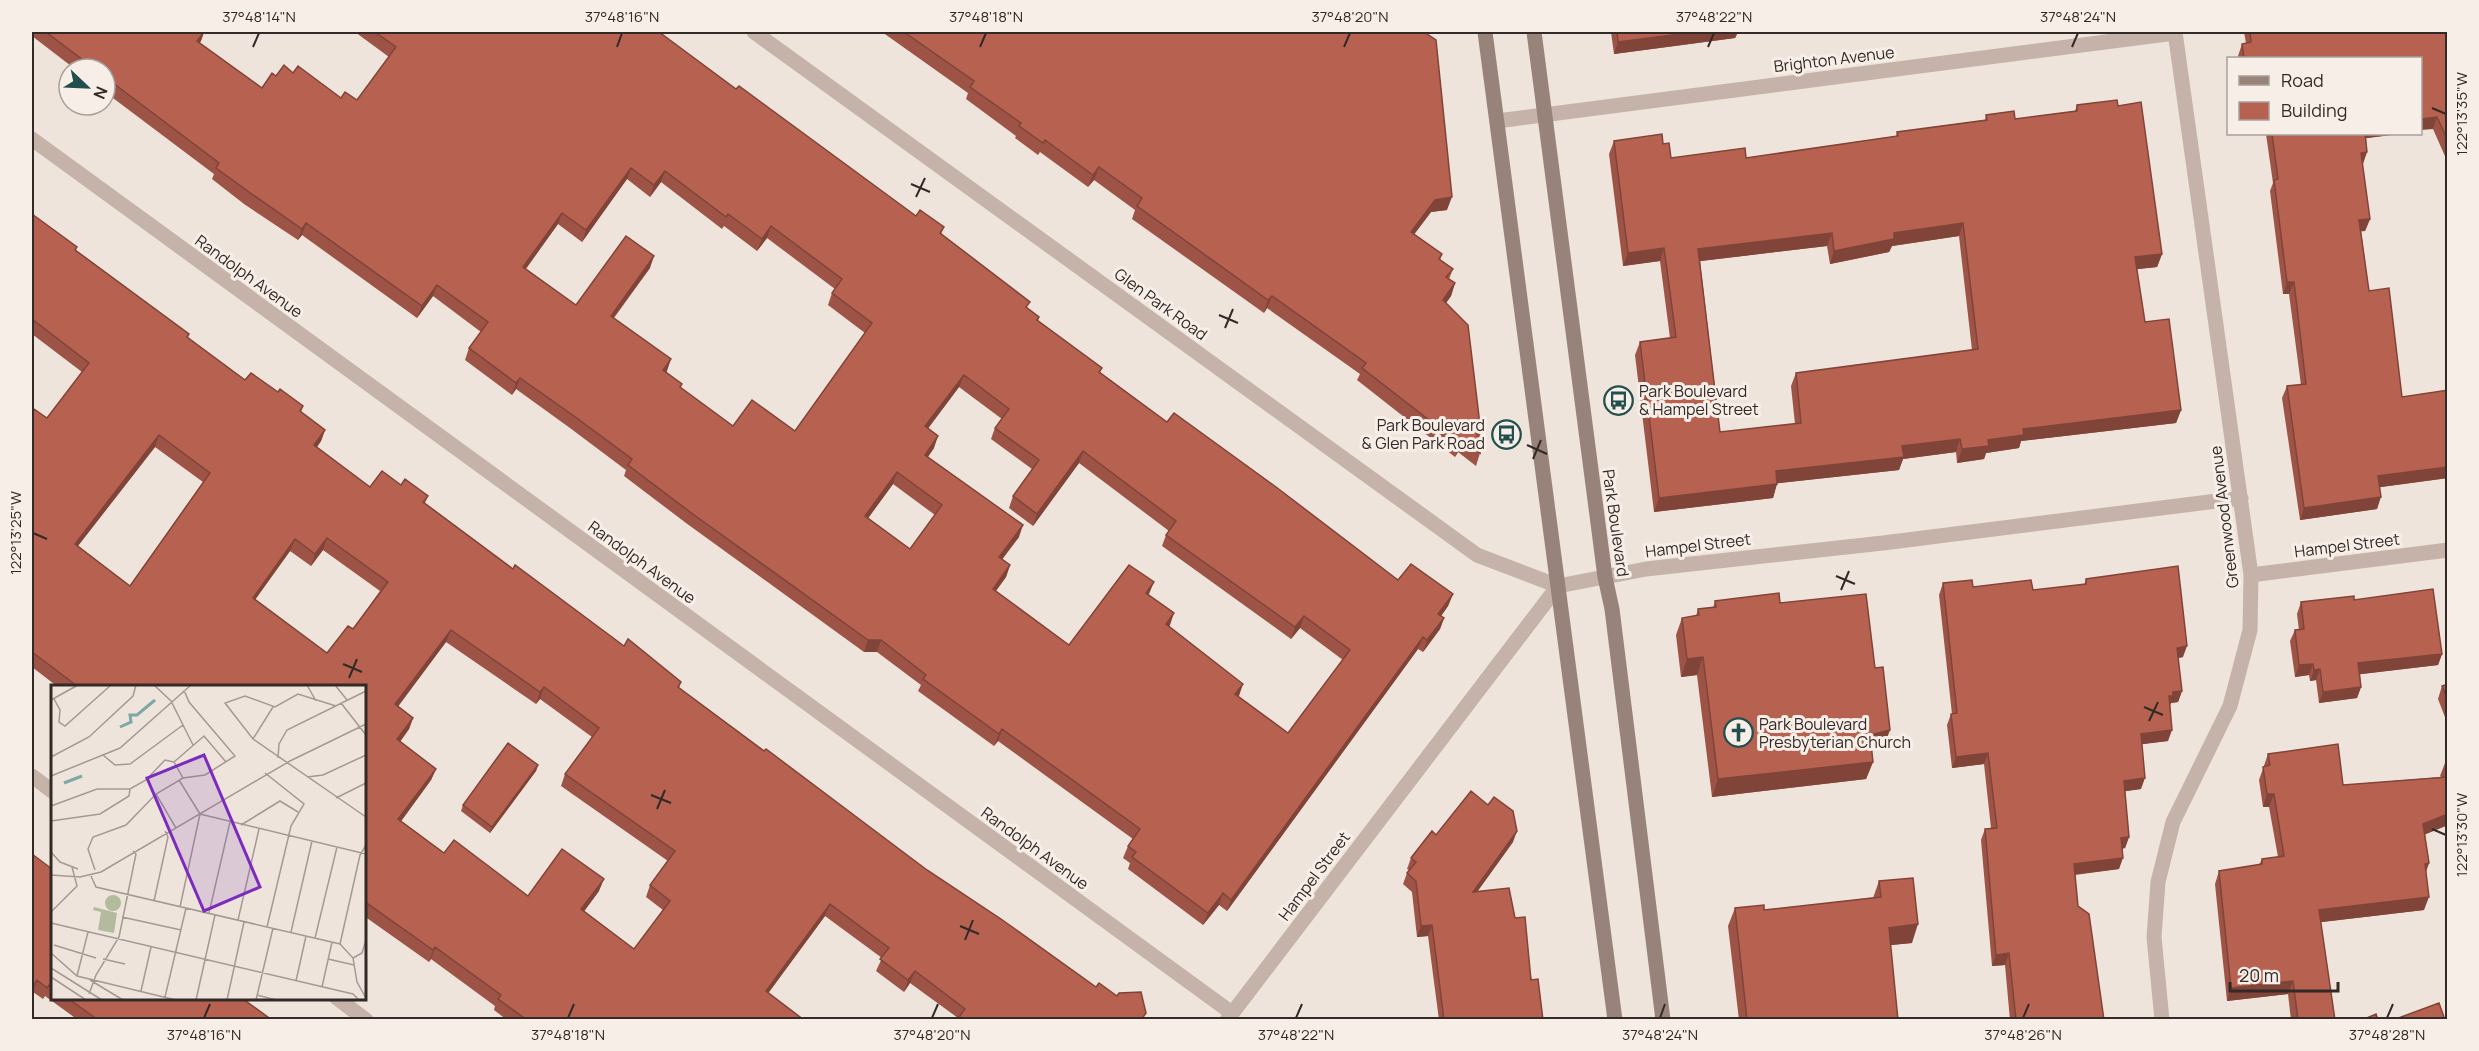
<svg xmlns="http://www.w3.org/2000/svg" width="2479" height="1051" viewBox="0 0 2479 1051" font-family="Manrope,sans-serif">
  <rect width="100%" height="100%" fill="#eee4db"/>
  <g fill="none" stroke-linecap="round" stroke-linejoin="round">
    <path stroke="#c5b3a9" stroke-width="15" d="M754 32 1477 555 1558 586
      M1497 121 2175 33
      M32 139 1232 1013
      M2251 575 2448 550
      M32 776 52 791
      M337 998 366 1020
      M1227 1020 1558 586 1646 569 1883 543 2241 498
      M2162 1020 2154 937 2158 882 2173 822 2230 706 2250 630 2251 575 2175 32"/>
    <path stroke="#98837a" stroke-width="15" d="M1485 32 1615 1020
      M1534 32 1605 577 1612 609 1663 1020"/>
  </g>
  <path fill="#9d5345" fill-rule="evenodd" d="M32 32H204L200 43 262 88 276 76 293 73 341 98 357 100 389 57 355 32H659L736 89 916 216 944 227 941 234 1027 309 1039 317 1038 321 1102 368 1100 372 1167 422 1398 580 1453 594 1448 606 1441 616 1444 618 1440 629 1423 652 1418 649 1227 911 1219 905 1203 925 1128 869 1130 863 1123 858 1128 846 1133 839 998 741 994 746 918 691 921 685 877 652H864L686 523 624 476 626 470 570 428 516 389 512 395 465 360 469 348 481 332 433 296 417 318 302 235 298 240 244 204 212 179 214 174 105 92V69H75L32 36ZM627 179 650 197 661 182 722 229 724 226 757 251 767 238 835 289 832 293 828 305 865 333 795 431 733 426 681 388 666 372 667 371 614 318 650 268 576 305 526 269 558 224 582 242ZM959 387 1002 419 995 428 991 439 1032 469 1013 496 1009 508 1033 526 1079 463 1169 531 1166 535 1162 546 1291 639 1300 628 1343 660 1288 733 1238 696 1169 626 1170 625 1149 595 1069 645 996 591 1006 577 1010 565 1002 559 1019 537 928 457 934 448 928 428ZM893 484 935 515 910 549 868 518Z
    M882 32H1424L1447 210 1431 212 1414 234 1442 254 1440 260 1453 269 1449 279 1455 283 1451 296 1446 303 1481 433 1478 441 1480 453 1476 466 1458 452 1455 457 1357 380 1360 374 1267 308 1264 313 1132 219 1135 210 1094 180 1088 187 1040 152 1038 155 1015 138 1016 136 966 99 968 93Z
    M1611 32H1738L1735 38 1614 54Z
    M2244 32H2448V163L2433 129 2421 58H2238V56L2242 44 2246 43Z
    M2077 105 2118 106 2162 254 2157 267 2137 269 2145 322 2181 410 2176 423 2021 441 2019 448 1986 453 1984 459 1957 463 1956 452 1903 459 1899 470 1777 483 1773 498 1654 512 1635 355 1640 342 1670 338 1660 261 1623 266 1609 154 1614 141 1663 144 1671 158H1746L1896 136 1897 132 1985 120 1986 115 2015 119 2075 111ZM1959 236 1972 350 1796 373 1791 386 1795 424 1720 432 1700 261 1827 246 1830 264 1889 252 1892 246Z
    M2266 134H2399L2366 138 2367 152 2362 164 2370 219 2365 231H2361L2369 291 2402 397 2448 390V478L2380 487 2377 509 2300 520 2282 398 2287 386 2301 385 2289 294H2283L2270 191 2273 183Z
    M32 214 76 250 189 334 188 338 245 380 278 392 303 406 301 412 325 430 321 441 317 447 370 487 401 485 428 496 425 503 513 569 624 646 681 682 679 688 927 870 1096 987 1117 996 1146 1013 958 1018 910 983 904 992 876 971 882 958 825 916 768 993 804 1020H507L494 1010 495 1006 431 959 429 962 364 916V687H58L32 667V413L47 418 82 372 32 334ZM155 447 203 482 130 586 78 546ZM323 550 380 591 353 629 327 653 255 600 290 551 311 566ZM446 642 536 704 540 699 592 737 565 774 561 786 668 861 650 885 646 897 663 910 634 949 584 911 599 891 528 896 444 853 401 821 431 780 436 769 400 742 409 729 413 718 398 706Z
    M2086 579 2183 657 2178 658 2182 691 2178 702 2171 703 2170 705 2168 741 2142 744 2141 789 2125 791 2129 837 2125 848 2122 849 2119 869 2075 875 2078 906 2104 1020H2010L2005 965 1992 966 1981 840 1985 829 1991 828 1984 764 1952 768 1947 725 1951 714H1952L1939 595 1943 583 1973 587 2033 590 2084 585Z
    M2354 600 2442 654 2438 665 2360 674 2361 687 2357 698 2319 703 2316 680 2310 681 2309 675 2295 677 2290 641 2295 630H2299L2297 614 2301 602Z
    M1715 601 1780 603 1875 668 1890 730 1883 747 1872 750 1873 762 1866 779 1712 797 1697 675 1681 677 1676 635 1682 618 1696 616 1698 609 1713 608Z
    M2448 684V725L2438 699 2442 686Z
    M2268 754 2343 785 2441 777 2440 776 2445 763 2448 762V825L2425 834 2429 863 2426 872 2424 910 2321 922 2335 1020H2291L2288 994 2227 1001 2215 884 2219 871 2259 865 2262 859 2278 857 2269 807H2263L2259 780Z
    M538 765 536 771 490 833 461 811 463 805Z
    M1436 835 1513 842 1477 892 1515 918 1543 1020H1439L1428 936 1417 937 1412 892 1403 884 1407 873 1409 870 1407 869 1411 858Z
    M52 869V999H243L272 1020H78L45 996 43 999 33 992Z
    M1879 881 1912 943 1890 945 1898 1020H1739L1728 926 1735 908 1764 910 1873 898Z"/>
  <path fill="#804438" d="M204 32 201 41 193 52 197 41Z
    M1696 32H1738L1735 38 1614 54 1618 42Z
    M2437 117 2433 129 2421 130V119Z
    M2362 134H2399L2360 139Z
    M2367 152 2363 164H2357L2361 153Z
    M1099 167 1094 180 1088 187 1093 175Z
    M631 168 627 179 582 242 586 230Z
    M665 171 661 182 650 197 654 185Z
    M1452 197 1447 210 1431 212 1407 244 1411 232 1435 200Z
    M562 213 558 224 518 279 523 267Z
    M2370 219 2365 231 2355 232 2359 220Z
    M306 223 302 235 298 240 302 229Z
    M1963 223 1959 236 1892 246 1889 252 1830 264 1834 251 1894 233Z
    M771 226 767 238 757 251 762 239Z
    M1832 233 1827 246 1693 262 1698 249Z
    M1664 248 1660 261 1623 266 1628 253Z
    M2162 254 2157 267 2130 270 2135 257Z
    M654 256 650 268 606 327 611 316Z
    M2287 282H2294L2289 294H2283Z
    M1455 283 1451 296 1439 313 1443 300Z
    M437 285 433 296 417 318 422 306Z
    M1272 296 1267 308 1264 313 1268 300Z
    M671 359 667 371 659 382 663 370Z
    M964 375 959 387 921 438 925 426Z
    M520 378 516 389 512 395 516 383Z
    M2181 410 2176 423 2021 441 2019 448 1986 453 1984 459 1957 463 1962 449 2023 429Z
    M325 430 321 441 310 457 314 445Z
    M159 435 155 447 70 556 75 544Z
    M938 436 934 448 921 466 925 455Z
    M1960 439 1956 452 1903 459 1899 470 1771 484 1776 471 1902 446Z
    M1463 440 1458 452 1455 457 1460 444Z
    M1083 451 1079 463 1033 526 1037 514Z
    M2448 467V478L2374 488 2378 476Z
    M897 472 893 484 861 528 865 516Z
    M1777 484 1773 498 1654 512 1659 498Z
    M2381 497 2377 509 2300 520 2304 508Z
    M1023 525 1019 537 995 569 999 557Z
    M327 538 323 550 311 566 315 554Z
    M295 539 290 551 248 609 253 598Z
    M1010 565 1006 577 989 600 993 589Z
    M1154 582 1149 594 1142 604 1146 593Z
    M1453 594 1448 606 1434 626 1438 614Z
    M1174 613 1170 625 1162 636 1166 624Z
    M1304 616 1300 628 1291 639 1295 627Z
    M1444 618 1440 629 1423 652 1427 640Z
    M451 630 446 642 391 716 395 704Z
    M1423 637 1418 649 1227 911 1231 900Z
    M868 640H881L877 652H864Z
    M2187 646 2183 657 2173 659 2177 648Z
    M2442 654 2438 665 2354 675 2358 663Z
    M1703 657 1697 675 1681 677 1687 659Z
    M2313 664 2309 675 2295 677 2299 665Z
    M2320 669 2316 680 2310 681 2314 670Z
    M1243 684 1239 696 1231 706 1235 694Z
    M544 687 540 699 536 704 540 692Z
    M2361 687 2357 698 2319 703 2323 692Z
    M2182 691 2178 702 2171 703 2169 707V696L2173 692Z
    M413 718 409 729 393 751 397 739Z
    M1002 729 998 741 994 746 999 734Z
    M1890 730 1883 747 1864 752 1870 735Z
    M2172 730 2168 741 2136 745 2141 734Z
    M1988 753 1984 764 1952 768 1956 757Z
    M1873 762 1866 779 1712 797 1718 779Z
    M538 765 536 771 490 833 492 827Z
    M436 769 431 780 394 831 398 819Z
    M2145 778 2141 789 2120 792 2124 781Z
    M2267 794H2274L2269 807H2263Z
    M2448 814V825L2419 837 2423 824Z
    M1517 831 1513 842 1469 903 1473 892Z
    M2129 837 2125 848 2117 849 2121 838Z
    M2123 858 2119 869 2070 875 2074 864Z
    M2429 863 2424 876 2425 864Z
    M604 879 599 891 577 921 581 909Z
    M1223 893 1219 905 1203 925 1208 913Z
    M2429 897 2424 910 2314 923 2319 910Z
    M830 904 825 916 761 1003 766 991Z
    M1918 924 1912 943 1882 946 1889 928Z
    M1432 925 1428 936 1417 937 1421 926Z
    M435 947 431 959 429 962 433 950Z
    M2009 953 2005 965 1992 966 1996 955Z
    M915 971 910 983 904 992 908 980Z
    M37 980 33 992 32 994V988Z
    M2293 981 2288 994 2227 1001 2231 988Z"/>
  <path fill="#b76150" stroke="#804438" stroke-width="1.5" fill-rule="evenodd" d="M46 32H204L197 41 262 88 272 73 276 76 284 65 293 73 298 66 341 98 345 92 357 100 396 47 375 32H659L736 89 739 86 916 216 920 210 944 227 940 233 1030 302 1026 307 1039 317 1037 320 1102 368 1099 372 1167 422 1174 413 1276 487 1398 580 1411 564 1453 594 1438 614 1444 618 1427 640 1423 637 1231 900 1223 893 1208 913 1132 857 1136 852 1128 846 1140 829 1002 729 999 734 923 679 926 675 881 640H868L690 512 628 465 632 459 574 416 520 378 516 383 469 348 488 322 437 285 422 306 306 223 302 229 249 192 216 168 219 163 105 77V69H95ZM631 168 654 185 665 171 726 217 728 214 762 239 771 226 842 279 832 293 872 323 795 431 752 400 733 426 680 387 682 384 663 370 671 359 611 316 654 256 626 236 576 305 523 267 562 213 586 230ZM964 375 1009 409 995 428 1039 460 1013 496 1037 514 1083 451 1176 521 1166 535 1295 627 1304 616 1350 650 1288 733 1235 694 1243 684 1166 624 1174 613 1146 593 1154 582 1129 565 1069 645 993 589 1010 565 999 557 1023 525 925 455 938 436 925 426ZM897 472 942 505 910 549 865 516Z
    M904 32H1424L1436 40 1452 197 1435 200 1411 232 1442 254 1439 259 1453 269 1446 277 1455 283 1443 300 1468 325 1481 433H1477L1480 453 1463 440 1460 444 1362 368 1366 363 1272 296 1268 300 1137 206 1142 198 1099 167 1093 175 1045 140 1043 143 1019 126 1021 123 970 87 974 81Z
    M1617 32H1696L1618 42Z
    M2250 32H2448V141L2437 117 2421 119V58H2244L2242 44 2251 42Z
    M2117 100 2118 106 2141 102 2162 254 2135 257 2145 322 2169 319 2181 410 2023 429 2024 435 1988 440 1989 446 1962 449 1960 439 1902 446 1904 457 1776 471 1777 484 1659 498 1640 342 1676 337 1664 248 1628 253 1614 141 1662 134 1663 144 1669 143 1671 158 1745 148 1746 158 1898 136 1897 132 1987 120 1986 115 2014 111 2015 119 2077 111V105ZM1963 223 1978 349 1796 373 1801 423 1720 432 1698 249 1832 233 1834 251 1894 239V233Z
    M2272 134H2365L2367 152 2361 153 2370 219 2359 220 2369 291 2389 288 2402 397 2448 390V467L2378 476 2381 497 2304 508 2287 386 2306 384 2294 282H2287L2274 180 2278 179Z
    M32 214 77 247 75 250 189 334 187 337 245 380 251 373 278 392 280 389 303 406 300 411 325 430 314 445 370 487 382 471 401 485 405 479 428 496 423 502 513 569 515 565 624 646 628 639 681 682 678 687 764 751 766 749 927 870 1001 919 1096 987 1099 983 1117 996 1119 993 1141 992 1146 1013 1141 1020H957L965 1009 915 971 908 980 880 959 889 948 830 904 766 991 804 1020H527L498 999 501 995 435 947 433 950 364 901V687H71L73 683 32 652V413L34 409 47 418 89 363 32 319ZM159 435 210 473 130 586 75 544ZM327 538 388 582 353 629 348 626 327 653 253 598 295 539 315 554ZM451 630 540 692 544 687 599 728 565 774 675 851 650 885 670 901 634 949 581 909 604 879 562 849 528 896 454 840 444 853 398 819 436 769 397 739 413 718 395 704Z
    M2178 566 2187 646 2177 648 2182 691 2173 692V696H2169L2172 730 2141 734 2145 778 2124 781 2129 837 2121 838 2123 858 2074 864 2078 906 2089 914 2104 1020H2016L2009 953 1996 955 1985 829 1997 828 1988 753 1956 757 1951 714 1957 713 1943 583 1972 580 1973 587 2031 580 2033 590 2086 584V579Z
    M2433 589 2442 654 2358 663 2361 687 2323 692 2320 669 2314 670 2313 664 2299 665 2295 630 2304 629 2301 602 2354 596V600Z
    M1779 593 1780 603 1866 594 1875 668 1883 667 1890 730 1870 735 1873 762 1718 779 1703 657 1687 659 1682 618 1699 615 1698 609 1716 607 1715 601Z
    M2448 684V700L2442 686Z
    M508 743 538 765 492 827 463 805Z
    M2338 744 2343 785 2448 777V814L2423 824 2429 863 2425 864 2429 897 2319 910 2335 1020H2298L2293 981 2231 988 2219 871 2262 864V859L2284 856 2274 794H2267L2263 767 2270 765 2268 754Z
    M1471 791 1488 805 1494 797 1513 811 1517 831 1473 892 1509 888 1515 918 1525 917 1531 980 1538 979 1543 1020H1444L1432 925 1421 926 1416 881 1407 873 1416 862 1411 858 1432 831 1436 835Z
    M32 854 52 869V987L49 985 47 988 37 980 32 988Z
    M1913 878 1918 924 1889 928 1898 1020H1747L1735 908 1764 905V910L1881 897 1879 881Z
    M69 999H243L272 1020H98Z
    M2439 1003 2445 1020H2393Z
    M2376 1014 2378 1020H2362Z"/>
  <path fill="none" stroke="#332a28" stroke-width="2" d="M253 47 259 33M617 47 622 33M980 47 986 33M1344 47 1350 33M1708 47 1714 33M2072 47 2078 33M2432 108 2446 114M911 184 930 192M916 197 925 178M1219 315 1238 323M1225 328 1233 309M1527 445 1547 454M1533 459 1541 440M33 533 47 539M1836 576 1855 584M1841 590 1849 571M343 664 362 672M349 678 357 659M2144 707 2163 715M2149 721 2158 702M651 795 671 803M657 809 665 790M2432 829 2446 835M960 926 979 934M965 940 973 920M204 1018 210 1004M568 1018 574 1004M932 1018 938 1004M1296 1018 1302 1004M1660 1018 1665 1004M2023 1018 2029 1004M2387 1018 2393 1004"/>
  <defs>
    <symbol id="bus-ring" viewBox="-11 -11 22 22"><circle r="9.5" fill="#f6eee7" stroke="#224f4e" stroke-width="1.5"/><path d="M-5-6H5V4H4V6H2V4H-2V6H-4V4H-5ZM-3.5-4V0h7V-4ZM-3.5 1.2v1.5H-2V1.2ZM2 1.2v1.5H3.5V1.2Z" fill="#224f4e"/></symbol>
    <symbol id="church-ring" viewBox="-11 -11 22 22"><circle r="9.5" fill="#f6eee7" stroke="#224f4e" stroke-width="1.5"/><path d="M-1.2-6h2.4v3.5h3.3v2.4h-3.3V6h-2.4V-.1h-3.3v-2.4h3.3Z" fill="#224f4e"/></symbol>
  </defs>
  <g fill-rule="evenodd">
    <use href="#bus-ring" x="1602" y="384" width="33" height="33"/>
    <use href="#bus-ring" x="1490" y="418" width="33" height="33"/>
    <use href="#church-ring" x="1722" y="716" width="33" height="33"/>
  </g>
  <g text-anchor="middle" stroke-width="6" stroke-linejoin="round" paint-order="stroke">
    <g font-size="16" fill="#332a28" stroke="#f6eee7">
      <text transform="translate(1834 59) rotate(-7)" y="6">Brighton Avenue</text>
      <text transform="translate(249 276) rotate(36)" y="6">Randolph Avenue</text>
      <text transform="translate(1161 304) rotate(36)" y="6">Glen Park Road</text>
      <text transform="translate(2224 517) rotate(-97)" y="6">Greenwood Avenue</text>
      <text transform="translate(1616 523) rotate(82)" y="6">Park Boulevard</text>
      <text transform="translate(1698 545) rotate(-7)" y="6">Hampel Street</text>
      <text transform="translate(2347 545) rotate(-7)" y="6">Hampel Street</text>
      <text transform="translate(642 562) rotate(36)" y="6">Randolph Avenue</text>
      <text transform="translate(1035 848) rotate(36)" y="6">Randolph Avenue</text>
      <text transform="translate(1314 876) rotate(-53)" y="6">Hampel Street</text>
    </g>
    <g font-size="16" fill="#332a28" stroke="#f6eee7" text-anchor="start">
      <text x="1639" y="397">Park Boulevard<tspan x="1639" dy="18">&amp; Hampel Street</tspan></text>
      <text x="1485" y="431" text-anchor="end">Park Boulevard<tspan x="1485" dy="18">&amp; Glen Park Road</tspan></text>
      <text x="1759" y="730">Park Boulevard<tspan x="1759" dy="18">Presbyterian Church</tspan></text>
    </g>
  </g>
  <g transform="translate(51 685)">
    <rect width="315" height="315" fill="#eee4db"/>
    <path d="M54 218a8 8 0 1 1 16 0a8 8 0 1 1-16 0ZM43 222 66 228 63 248 47 245 50 227 42 225Z" fill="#b3bb9d"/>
    <path fill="none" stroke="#7da8a6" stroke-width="3" d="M69 42 80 37 79 30H86L104 15M13 98 31 91"/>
    <path fill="none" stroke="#a39a93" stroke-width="1.5" d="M103 0 120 16 142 60M256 0 265 16M284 0 296 15M3 14 9 25 8 37 14 41 60 0M0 15 27 0M290 18 315 50M285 21 247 9 224 22 194 11 174 18 202 54 315 132M202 54 222 22M52 70 64 80 79 79 132 40M0 72 38 52 82 11 85 0M227 73 228 59 236 45 315 6M123 77 153 51 175 77M123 77 132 93M214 88 253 119 240 141 216 242M0 91 69 63 140 0M256 92 272 90 315 70M128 95 149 129 315 169M105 109 125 143M285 113 315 98M0 121 46 104H79L95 95 114 75 123 77M0 136 49 129 78 111 79 104M190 140 229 116 247 127M0 167 9 177 27 184M44 185 37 164 42 152 75 140 105 109 132 93 154 90 184 71 138 17 133 5M0 190 29 192 50 187 239 76 315 39M40 191 45 202 289 259 302 273 306 297 315 313M103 216 117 152 114 146M129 222 149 129M0 227 26 201 21 182M158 228 179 137M71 232 130 245M187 235 208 144M0 238 302 309 308 315M240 247 261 156M264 253 286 162M289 259 309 170 315 160M3 260 45 273M0 268 26 291 125 315M302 273 311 268 315 255M52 274 74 279M277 274 303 280M0 283 51 315M26 291 37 247M0 292 35 315M39 295 72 315M245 296 255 251M271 302 281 257M90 306 100 262M38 309 45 290 68 252 85 169 82 166M206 310 225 315M114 312 135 223M145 315 164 230M176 315 193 237M205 315 222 243"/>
    <path fill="#7b2cbf" fill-opacity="0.15" stroke="#7b2cbf" stroke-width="3" d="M153 70 209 202 153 226 96 93Z"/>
    <rect width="315" height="315" fill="none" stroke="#332a28" stroke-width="3"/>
  </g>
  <rect width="2479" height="1051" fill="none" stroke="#f6eee7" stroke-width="66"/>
  <rect x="2227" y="57" width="195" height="78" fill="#f6eee7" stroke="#a8a09b" stroke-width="1.5"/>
  <rect x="2239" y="76" width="30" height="9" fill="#98837a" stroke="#a8a09b" stroke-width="1.5"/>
  <text x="2281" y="87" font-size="18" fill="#332a28">Road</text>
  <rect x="2239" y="102" width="30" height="18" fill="#b76150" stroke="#a8a09b" stroke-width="1.5"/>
  <text x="2281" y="117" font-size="18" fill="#332a28">Building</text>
  <g transform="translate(87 87) rotate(113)"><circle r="28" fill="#f6eee7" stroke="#a8a09b" stroke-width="1.5"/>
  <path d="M0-4.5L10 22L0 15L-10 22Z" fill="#224f4e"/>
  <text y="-9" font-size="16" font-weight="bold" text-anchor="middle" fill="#332a28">N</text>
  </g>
  <path d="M2230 982v9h108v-9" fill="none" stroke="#332a28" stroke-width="3"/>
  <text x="2239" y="982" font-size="18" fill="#332a28" stroke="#f6eee7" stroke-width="4.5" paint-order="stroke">20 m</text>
  <rect x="33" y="33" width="2413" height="985" fill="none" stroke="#332a28" stroke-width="2"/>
  <g font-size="15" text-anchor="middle" fill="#332a28">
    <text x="259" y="22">37°48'14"N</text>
    <text x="622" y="22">37°48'16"N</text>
    <text x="986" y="22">37°48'18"N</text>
    <text x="1350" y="22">37°48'20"N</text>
    <text x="1714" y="22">37°48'22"N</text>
    <text x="2078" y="22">37°48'24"N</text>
    <text transform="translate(2462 114) rotate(-90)" y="5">122°13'35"W</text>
    <text transform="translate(16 533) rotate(-90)" y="5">122°13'25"W</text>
    <text transform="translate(2462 835) rotate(-90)" y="5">122°13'30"W</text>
    <text x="204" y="1040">37°48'16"N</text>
    <text x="568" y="1040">37°48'18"N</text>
    <text x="932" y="1040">37°48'20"N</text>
    <text x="1296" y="1040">37°48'22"N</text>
    <text x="1660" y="1040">37°48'24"N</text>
    <text x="2023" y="1040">37°48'26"N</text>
    <text x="2387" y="1040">37°48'28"N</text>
  </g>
</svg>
